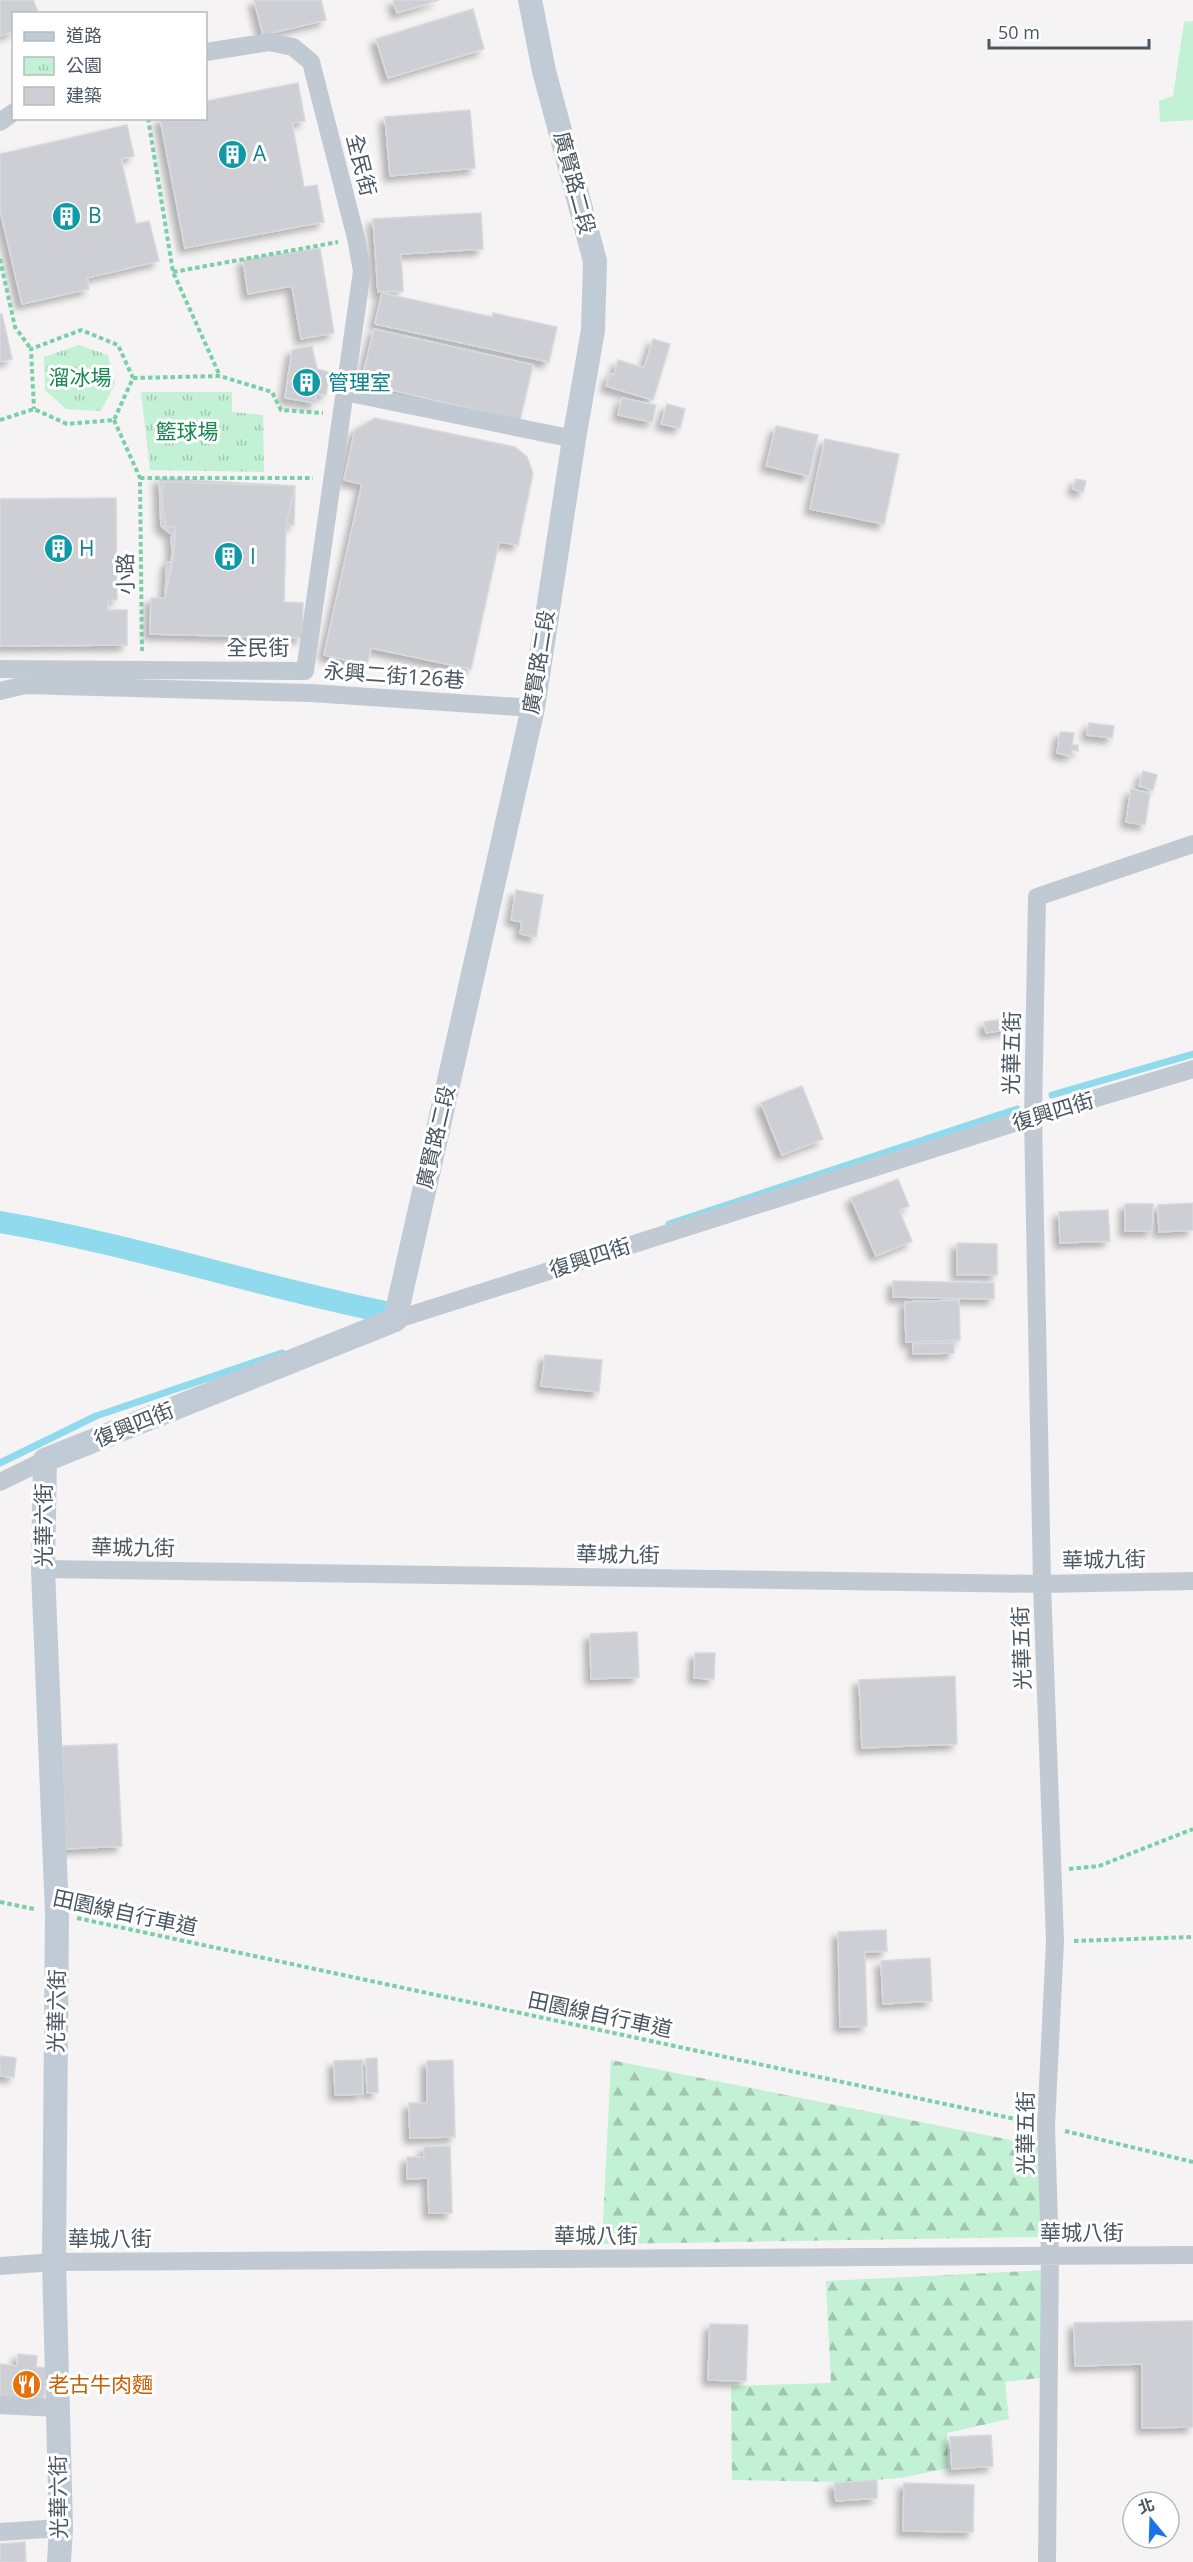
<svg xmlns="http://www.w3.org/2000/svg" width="1193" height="2562" viewBox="0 0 1193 2562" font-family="'Open Sans','Noto Sans TC',sans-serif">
  <defs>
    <pattern id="forest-firs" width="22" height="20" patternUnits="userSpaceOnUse" patternTransform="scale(1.5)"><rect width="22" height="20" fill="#c3f1d5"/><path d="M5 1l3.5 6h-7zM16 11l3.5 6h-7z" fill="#a0c6b0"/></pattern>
    <pattern id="park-tufts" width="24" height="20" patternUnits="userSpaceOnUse" patternTransform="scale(1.5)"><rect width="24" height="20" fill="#c3f1d5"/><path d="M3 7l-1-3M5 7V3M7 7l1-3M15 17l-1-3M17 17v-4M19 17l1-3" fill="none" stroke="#a0c6b0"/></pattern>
    <filter id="shadow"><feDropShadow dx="-5.5" dy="5.5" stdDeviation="3" flood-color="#0004"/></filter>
  </defs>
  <rect width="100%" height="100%" fill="#f5f3f3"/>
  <path fill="#c3f1d5" d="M1193 21V120L1160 122 1159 101 1173 96 1184 22Z"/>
  <path fill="url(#forest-firs)" d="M611 2060 1041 2146 1040 2237 602 2244Z
    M1047 2270 1048 2377 1005 2382 1009 2419 947 2433 948 2468 901 2478 844 2482 732 2480 731 2386 831 2383 826 2281Z"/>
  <path fill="url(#park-tufts)" d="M79 345 108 355 115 384 101 411 66 409 45 390 44 357Z
    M141 392H232V412L263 415 264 472 150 470Z"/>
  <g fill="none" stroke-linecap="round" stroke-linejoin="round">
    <path stroke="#90daee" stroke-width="7" d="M1052 1095 1193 1054
      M669 1224 1017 1109
      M0 1463 96 1416 282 1353"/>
    <path stroke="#90daee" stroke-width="22" d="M0 1222C133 1244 262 1288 395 1314"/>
  </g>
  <path fill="#cdcfd5" stroke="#d7d9de" stroke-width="1.5" filter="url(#shadow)" d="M0 0H33L39 14H14V31L0 36Z
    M254 0H321L326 20 263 35Z
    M393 0H439L397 13Z
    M473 9 484 49 388 78 376 39Z
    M298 83 305 121 292 123 304 187 317 185 324 222 185 248 160 118H206V101Z
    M470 110 475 168 390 176 385 117Z
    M127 125 134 156 121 159 136 224 149 221 159 261 87 278 89 289 22 304 0 210V154Z
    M481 213 483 249 401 254 403 291 378 292 373 219Z
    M320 248 334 333 301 339 292 286 248 294 243 260Z
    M382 293 492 317 493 313 557 327 549 362 375 324Z
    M0 314H2L12 359 0 362Z
    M374 329 533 365 520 420 361 383Z
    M653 339 670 344 653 400 606 386 610 374 614 375 618 360 644 368Z
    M312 346 317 369 329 372 326 395 316 394V403L285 398 292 350Z
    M622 398 656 405 652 422 618 415Z
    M667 404 685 409 680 428 661 424Z
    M375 418 515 447 527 457 533 473 518 545 499 542 471 669 371 648 367 665 324 655 362 484 344 480 355 430Z
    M776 426 818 435 809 476 766 466Z
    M825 439 899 454 884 524 810 509Z
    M159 478 295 486 286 525 284 602 303 603 302 638 150 634 151 598H165L173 562 175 537 161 526Z
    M159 478 295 486 286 525 284 602 303 603 302 638 150 634 151 598H165L175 537 166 530Z
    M1076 479 1086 481 1083 492 1073 489Z
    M163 482 295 486 294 525H286L284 602 303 603 302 638 150 634 151 598H165L167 562H173L171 537H175V527L161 526Z
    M163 482 295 486 294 525H286L284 602 303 603 302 638 150 634 151 598H165L173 562 175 527 161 526Z
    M116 498 117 600H108V610H127V645L0 646V499Z
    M1089 723 1114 726 1112 738 1087 735Z
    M1060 732 1074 733 1072 745H1078V751L1072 750 1071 756 1057 753Z
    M1143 771 1157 775 1153 790 1139 786Z
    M1131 789 1150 793 1145 825 1126 822Z
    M516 890 543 895 536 937 520 934 522 922 511 920Z
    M1009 1018 1010 1029 986 1033 984 1022Z
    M802 1086 823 1139 782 1155 761 1103Z
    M898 1179 909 1206 899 1210 912 1241 876 1256 851 1198Z
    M1193 1203V1230L1159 1232 1158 1205Z
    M1125 1204H1153L1152 1231H1125Z
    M1108 1210 1110 1241 1060 1243 1059 1212Z
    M957 1243 997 1244V1275H957Z
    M893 1281 994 1283V1299L893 1297Z
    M959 1300 960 1340 906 1342 905 1302Z
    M954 1343V1353L913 1354V1344Z
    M545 1355 602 1360 599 1392 541 1386Z
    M637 1632 639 1677 591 1679 590 1634Z
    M695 1653H715L714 1679 694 1678Z
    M955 1676 957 1744 862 1748 859 1680Z
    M117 1744 122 1846 66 1849 62 1746Z
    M886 1930 887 1951 865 1952 867 2026 840 2027 838 1932Z
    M930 1958 932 2001 883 2004 881 1961Z
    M0 2056 16 2058 14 2077 0 2076Z
    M377 2058 378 2092 367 2093 366 2059Z
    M362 2060 363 2094 335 2095 334 2061Z
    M453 2060 455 2137 410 2138 409 2103H427V2061Z
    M450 2146 452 2213H429L428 2178 407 2179V2157H424V2147Z
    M1193 2321V2427L1142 2428V2364L1075 2366 1074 2323Z
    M710 2324 748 2325 746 2381 708 2380Z
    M18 2354 37 2356 36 2367 47 2368 43 2405 0 2401V2364L17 2366Z
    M991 2435 993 2466 952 2469 950 2437Z
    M877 2480V2498L836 2501 834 2483Z
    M904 2483 974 2485 973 2532 903 2531Z
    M25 2542 26 2562H0V2544Z"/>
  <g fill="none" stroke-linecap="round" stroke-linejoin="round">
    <path stroke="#7ad0a6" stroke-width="4" stroke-dasharray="4.5 3" stroke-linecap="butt" d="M148 118 173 272 220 376
      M0 259 15 327 31 349
      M173 272 338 242
      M133 378 220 376 272 392 281 410 323 413
      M0 420 34 409 67 424 114 420 133 378 118 345 81 330 31 349 34 409
      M114 420 140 478 142 651
      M140 478H313
      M1069 1869 1099 1866 1193 1829
      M0 1902 34 1909
      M77 1918 1029 2122
      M1074 1941 1193 1937
      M1065 2131 1193 2162"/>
    <path stroke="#c1cad2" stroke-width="18" d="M0 122 14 112
      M345 392 574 439
      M0 669 305 671 362 271 356 238 311 62 293 47 269 42 206 52
      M0 691 25 685 311 693 533 708
      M395 1320 1033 1117 1193 1069
      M0 1482 45 1460
      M43 1569 1042 1584 1193 1581
      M0 2266 54 2262 1193 2255
      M0 2405 57 2408
      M0 2532 61 2528
      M1047 2562 1050 2255 1046 2126 1055 1941 1042 1584 1033 1117 1037 897 1193 844"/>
    <path stroke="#c1cbd6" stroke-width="24" d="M59 2562 61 2528 54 2262 57 1914 43 1569 45 1460 395 1320 533 708 574 439 593 330 595 261 544 71 530 0"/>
  </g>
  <defs>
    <symbol id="building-disc" viewBox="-11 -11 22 22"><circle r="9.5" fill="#0f9aa8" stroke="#fff"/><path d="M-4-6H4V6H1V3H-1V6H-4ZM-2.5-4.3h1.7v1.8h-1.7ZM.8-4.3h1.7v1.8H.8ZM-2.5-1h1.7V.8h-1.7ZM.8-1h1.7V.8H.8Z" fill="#fff"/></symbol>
    <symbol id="restaurant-disc" viewBox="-11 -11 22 22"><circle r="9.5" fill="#e8710a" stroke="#fff"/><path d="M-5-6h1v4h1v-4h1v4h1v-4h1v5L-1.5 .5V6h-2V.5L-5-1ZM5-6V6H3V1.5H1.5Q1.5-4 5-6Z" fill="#fff"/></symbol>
  </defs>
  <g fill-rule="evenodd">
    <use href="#building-disc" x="216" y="138" width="33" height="33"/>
    <use href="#building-disc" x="50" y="200" width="33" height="33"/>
    <use href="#building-disc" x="290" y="366" width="33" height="33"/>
    <use href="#building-disc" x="42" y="532" width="33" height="33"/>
    <use href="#building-disc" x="212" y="540" width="33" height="33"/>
    <use href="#restaurant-disc" x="10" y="2368" width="33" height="33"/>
  </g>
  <g text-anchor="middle" stroke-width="6" stroke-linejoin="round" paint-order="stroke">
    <g font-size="21" fill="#0d838f" stroke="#fff" text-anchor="start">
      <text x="253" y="161">A</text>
      <text x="88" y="223">B</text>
      <text x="328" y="390">管理室</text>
      <text x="79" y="556">H</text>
      <text x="250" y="564">I</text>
    </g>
    <g font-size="21" fill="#4a5661" stroke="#fff">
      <text transform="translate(361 165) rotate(76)" y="7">全民街</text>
      <text transform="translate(574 183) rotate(75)" y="7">廣賢路二段</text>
      <text transform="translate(126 574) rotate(-91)" y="7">小路</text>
      <text x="258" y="655">全民街</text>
      <text transform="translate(539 662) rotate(-81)" y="7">廣賢路二段</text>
      <text transform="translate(394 676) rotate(4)" y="7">永興二街126巷</text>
      <text transform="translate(1012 1053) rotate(-89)" y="7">光華五街</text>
      <text transform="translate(1053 1112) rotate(-17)" y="7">復興四街</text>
      <text transform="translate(436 1137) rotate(-77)" y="7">廣賢路二段</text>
      <text transform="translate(590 1258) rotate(-18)" y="7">復興四街</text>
      <text transform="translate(134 1425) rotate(-22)" y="7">復興四街</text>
      <text transform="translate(44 1525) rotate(-90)" y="7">光華六街</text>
      <text transform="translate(133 1548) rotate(1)" y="7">華城九街</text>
      <text transform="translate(618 1555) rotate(1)" y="7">華城九街</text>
      <text transform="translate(1104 1560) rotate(-1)" y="7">華城九街</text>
      <text transform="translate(1022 1648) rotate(-92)" y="7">光華五街</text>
      <text transform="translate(125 1913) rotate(12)" y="7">田園線自行車道</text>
      <text transform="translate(57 2011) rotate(-89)" y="7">光華六街</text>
      <text transform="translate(600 2015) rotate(12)" y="7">田園線自行車道</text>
      <text transform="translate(1026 2133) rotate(-90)" y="7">光華五街</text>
      <text x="1082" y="2240">華城八街</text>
      <text x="596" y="2243">華城八街</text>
      <text x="110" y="2246">華城八街</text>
      <text transform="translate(59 2497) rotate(-91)" y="7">光華六街</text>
    </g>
    <g font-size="21" fill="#17864f" stroke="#fff">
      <text x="80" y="385">溜冰場</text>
      <text x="187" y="439">籃球場</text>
    </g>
    <g font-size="21" fill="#c56008" stroke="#fff" text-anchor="start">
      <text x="48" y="2392">老古牛肉麵</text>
    </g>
  </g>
  <rect x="12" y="12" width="195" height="108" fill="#ffffff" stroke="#b7bbc0" stroke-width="1.5"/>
  <rect x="24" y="32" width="30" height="9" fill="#c1cbd6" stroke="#b7bbc0" stroke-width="1.5"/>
  <text x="66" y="42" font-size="18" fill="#4a5661">道路</text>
  <rect x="24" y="57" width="30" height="18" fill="url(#park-tufts)" stroke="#b7bbc0" stroke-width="1.5"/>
  <text x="66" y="72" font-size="18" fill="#4a5661">公園</text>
  <rect x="24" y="87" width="30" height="18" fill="#cdcfd5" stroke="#b7bbc0" stroke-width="1.5"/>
  <text x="66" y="102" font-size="18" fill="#4a5661">建築</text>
  <g transform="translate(1151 2520) rotate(341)"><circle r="28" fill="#ffffff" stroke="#b7bbc0" stroke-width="1.5"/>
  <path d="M0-4.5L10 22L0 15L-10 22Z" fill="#1a73e8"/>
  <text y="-9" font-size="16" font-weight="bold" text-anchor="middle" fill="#4a5661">北</text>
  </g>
  <path d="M989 39v9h160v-9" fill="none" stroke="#4a5661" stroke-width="3"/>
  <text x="998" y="39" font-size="18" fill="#4a5661" stroke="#ffffff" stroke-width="4.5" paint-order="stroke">50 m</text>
</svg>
